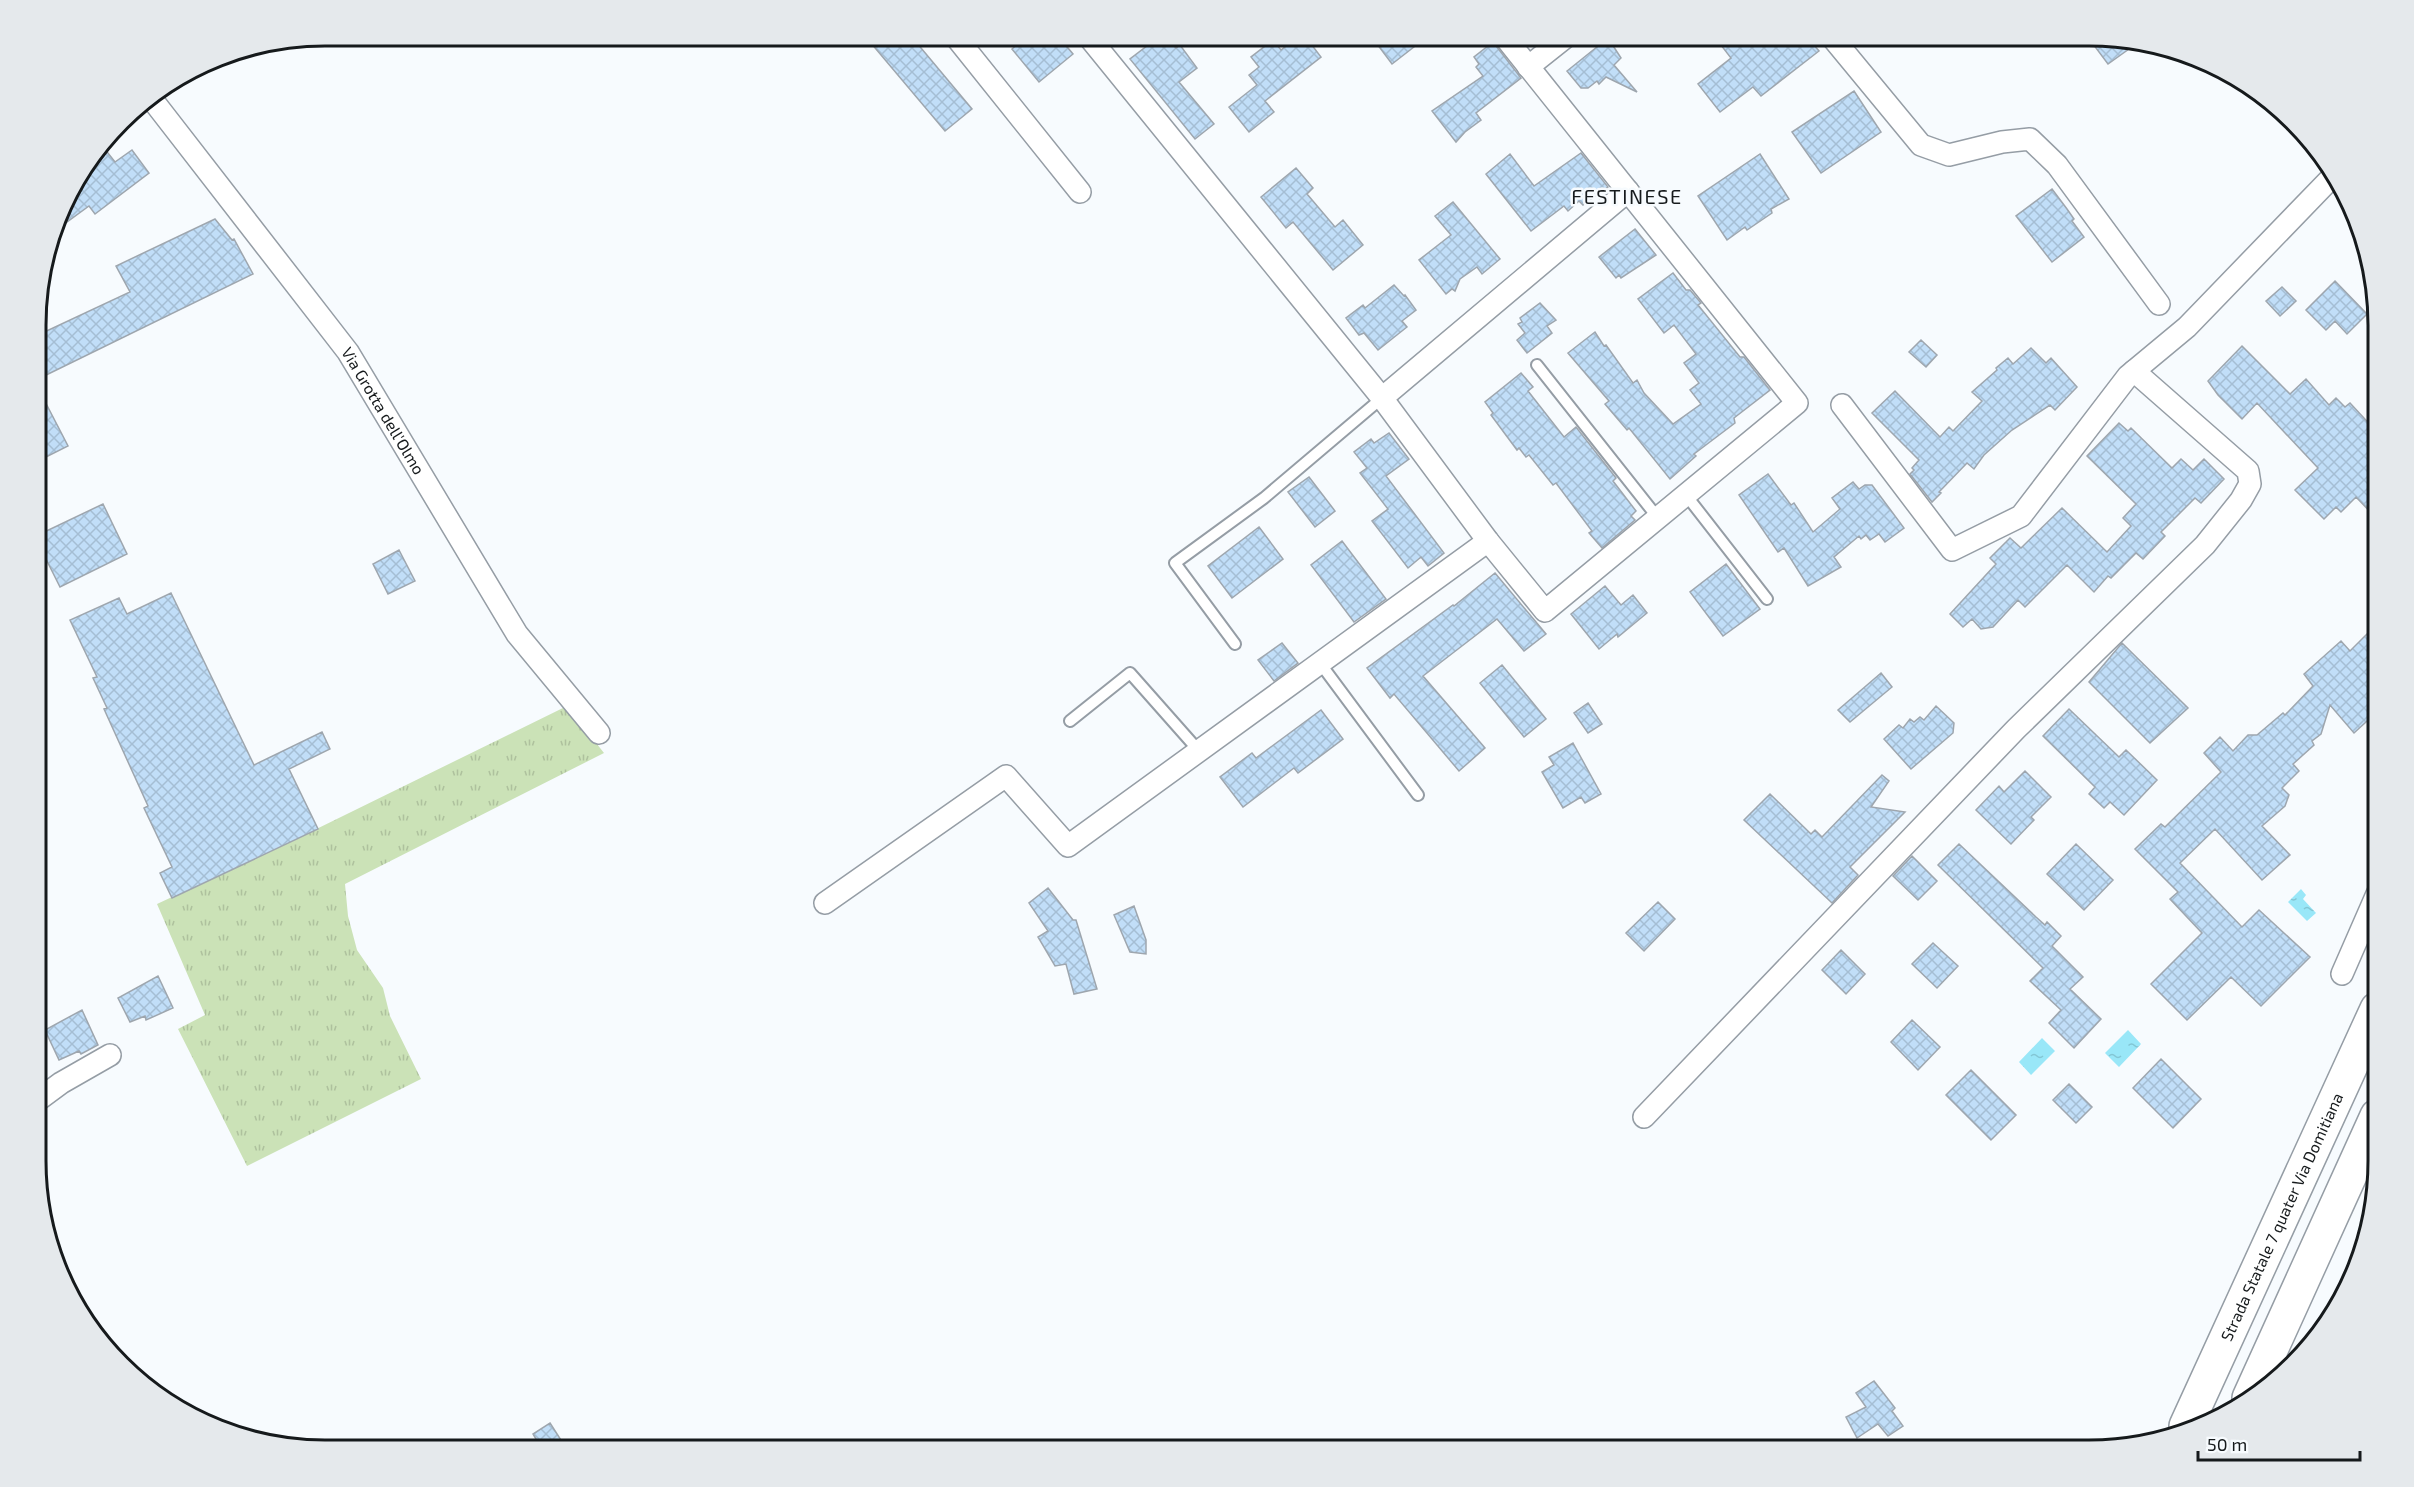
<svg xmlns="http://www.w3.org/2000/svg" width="2414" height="1487" viewBox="0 0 2414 1487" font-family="'Exo 2',sans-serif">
  <defs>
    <pattern id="grass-tufts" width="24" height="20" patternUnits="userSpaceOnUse" patternTransform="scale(1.5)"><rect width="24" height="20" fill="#cbe2b7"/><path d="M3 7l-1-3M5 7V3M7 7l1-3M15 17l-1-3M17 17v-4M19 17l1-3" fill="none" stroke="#aec19d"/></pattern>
    <pattern id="water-ripples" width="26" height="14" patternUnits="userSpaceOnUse" patternTransform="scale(1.5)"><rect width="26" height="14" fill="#99e7f8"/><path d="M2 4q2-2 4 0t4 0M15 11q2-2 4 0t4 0" fill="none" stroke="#83c6d4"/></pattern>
    <pattern id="building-cross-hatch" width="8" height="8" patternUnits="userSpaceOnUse" patternTransform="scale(1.5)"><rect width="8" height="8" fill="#c1def8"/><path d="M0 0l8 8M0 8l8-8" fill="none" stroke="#a5bed4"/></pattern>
  </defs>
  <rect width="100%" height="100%" fill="#f7fbfe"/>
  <path fill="url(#grass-tufts)" d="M567 706 604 753 345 884 348 916 357 950 383 988 390 1016 421 1079 247 1166 178 1029 205 1015 157 904 292 841Z"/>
  <path fill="url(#water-ripples)" d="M2301 889 2306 895 2303 899 2316 913 2307 921 2288 902Z
    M2128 1030 2141 1044 2119 1067 2105 1053Z
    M2042 1038 2055 1051 2031 1075 2019 1062Z"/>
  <path fill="url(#building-cross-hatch)" stroke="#9ea6ae" stroke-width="1.5" d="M865 36H911L972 109 945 131Z
    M1027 36H1058L1073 54 1039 82 1012 49Z
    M1160 36H1167L1176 48 1180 45 1197 68 1179 82 1214 124 1195 139 1130 59Z
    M1298 36H1305L1321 57 1265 101 1274 112 1249 132 1229 107 1257 85 1249 75 1259 67 1251 57 1273 40 1281 50Z
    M1371 36H1428L1392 64Z
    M1714 36H1806L1819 51 1761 96 1753 87 1720 112 1698 84 1731 58Z
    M2087 36H2089L2136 44 2108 64Z
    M1608 38 1621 58 1614 65 1637 92 1606 77 1599 84 1597 81 1588 88H1581L1567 71Z
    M1493 42 1521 78 1476 113 1481 120 1465 132 1456 142 1432 111 1483 76 1476 67 1479 64 1474 57Z
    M1854 91 1881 132 1821 173 1792 132Z
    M104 148 115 162 132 150 149 173 95 214 89 206 56 230 66 197Z
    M1581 153 1608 187 1583 205 1579 201 1568 211 1564 206 1531 231 1486 174 1510 154 1534 186Z
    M1760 154 1789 199 1771 209 1772 213 1747 230 1745 227 1727 240 1698 196Z
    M1296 168 1313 188 1307 194 1335 227 1343 220 1363 245 1333 270 1293 222 1286 228 1261 197Z
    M2052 189 2067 209 2074 219 2072 221 2084 237 2052 262 2016 216Z
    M1453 202 1500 259 1482 274 1477 267 1460 279 1455 291 1452 289 1446 294 1419 260 1451 235 1435 216Z
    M215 219 232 240 234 239 253 274 38 379V335L130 292 116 266Z
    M1635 229 1656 255 1621 278 1619 275 1616 278 1599 257Z
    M1673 273 1686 290H1690L1701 303 1698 305 1740 357H1744L1770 390 1734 418 1735 423 1694 454 1696 456 1670 479 1629 428 1627 430 1605 404 1609 401 1568 353 1595 332 1604 346 1606 345 1633 383 1637 380 1644 393 1673 424 1701 404 1690 390 1699 383 1684 363 1696 354 1674 325 1664 333 1638 299Z
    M2335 281 2367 314 2347 334 2335 321 2326 330 2306 310Z
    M1394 285 1404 296 1405 295 1416 310 1402 321 1407 327 1378 350 1364 333 1359 335 1346 318 1363 305 1365 308Z
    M2282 287 2296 301 2280 316 2266 301Z
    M1540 303 1556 320 1547 326 1552 333 1527 353 1517 340 1525 333 1518 324 1522 322 1520 318Z
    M1921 340 1937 355 1926 367 1909 352Z
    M2242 346 2290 394 2306 379 2329 405 2336 398 2345 407 2350 403 2377 432V519L2356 497 2341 512 2336 507 2324 519 2295 490 2318 468 2257 403 2242 419 2218 395 2208 381Z
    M2031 348 2046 363 2051 358 2077 387 2055 410 2050 405 2012 430 1984 455 1974 469 1967 463 1939 492 1941 493 1932 502 1910 474 1914 470 1912 468 1919 460 1872 413 1895 391 1940 437 1949 427 1953 431 1982 401 1972 392 1997 370 1996 368 2008 358 2013 364Z
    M1521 373 1533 387 1528 391 1564 437 1576 427 1616 478 1613 481 1636 511 1631 516 1635 520 1602 548 1589 533 1592 531 1556 483 1553 485 1529 455 1526 457 1519 448 1517 450 1491 415 1493 413 1485 402Z
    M38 388 68 446 38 461Z
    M2119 423 2128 431 2131 428 2172 468 2181 459 2193 470 2204 459 2224 479 2201 503 2195 498 2161 532 2165 536 2143 559 2136 553 2111 578 2108 576 2094 592 2067 565 2025 607 2018 600 1993 627 1981 629 1972 619 1963 627 1950 614 1996 564 1990 558 2010 538 2021 548 2062 508 2107 552 2131 526 2123 518 2136 504 2087 456Z
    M1389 433 1409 459 1386 476 1444 553 1428 566 1421 557 1408 568 1372 521 1388 509 1360 473 1367 468 1354 452 1371 439 1374 443Z
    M1768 474 1791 505 1794 503 1813 532 1840 509 1832 498 1853 482 1859 489 1865 485H1872L1904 528 1885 542 1879 534 1870 540 1866 535 1861 539 1859 536 1834 557 1841 567 1808 586 1784 548 1778 552 1739 495Z
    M1309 477 1335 511 1315 527 1288 492Z
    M103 504 127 554 60 587 38 543V535Z
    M1259 527 1283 559 1232 598 1208 566Z
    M1342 541 1386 599 1354 622 1311 565Z
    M399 550 415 581 388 594 373 564Z
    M1726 564 1760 609 1723 636 1690 592Z
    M1495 573 1546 634 1524 651 1497 619 1423 676 1485 748 1459 771 1394 694 1390 698 1367 668 1453 605 1454 606Z
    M1605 586 1621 605 1633 595 1647 613 1618 637 1617 634 1599 649 1571 614Z
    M171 593 254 765 322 732 330 749 289 769 318 829 172 898 160 873 172 867 144 808 148 806 104 709 107 708 93 678 97 677 70 620 119 598 127 614Z
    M2377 624V712L2354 733 2330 705 2321 734 2312 741 2314 745 2293 764 2299 771 2282 788 2289 795 2285 806 2262 826 2290 855 2262 880 2215 829 2180 863 2242 927 2259 910 2310 957 2261 1006 2231 977 2187 1020 2151 984 2202 933 2170 899 2178 892 2135 849 2161 824 2165 827 2221 772 2204 753 2220 737 2233 751 2248 735H2257L2283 713 2285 715 2313 686 2304 674 2341 641 2350 651Z
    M1282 643 1298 663 1274 681 1258 660Z
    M2122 643 2188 708 2150 743 2089 682Z
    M1502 665 1546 719 1524 737 1480 683Z
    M1881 673 1892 687 1850 722 1838 710Z
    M1588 703 1602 724 1588 733 1574 713Z
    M1936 706 1954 723 1953 733 1911 769 1884 739 1899 725 1903 728 1910 719 1914 722 1920 717 1924 720Z
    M2069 709 2119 757 2126 750 2157 780 2124 815 2110 802 2104 808 2089 794 2095 787 2043 736Z
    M1321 710 1343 739 1298 773 1294 768 1243 807 1220 777 1252 753 1256 758Z
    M1573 743 1601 794 1585 803 1581 797 1563 808 1542 772 1554 765 1549 757Z
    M2025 771 2051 797 2031 817 2034 820 2011 844 1976 810 1999 786 2004 792Z
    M1882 775 1889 781 1871 807 1905 812 1850 867 1858 875 1832 903 1744 820 1770 794 1811 834 1815 830 1822 837Z
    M1959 844 2036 917 2045 925 2047 922 2061 936 2052 946 2083 977 2070 989 2101 1019 2074 1048 2049 1023 2061 1010 2030 981 2043 968 1938 865Z
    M2076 844 2113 880 2084 910 2047 874Z
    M1912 856 1937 881 1918 900 1893 876Z
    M1048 888 1073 920H1076L1097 989 1074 994 1066 964 1055 966 1038 937 1048 931 1029 903Z
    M1658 902 1675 919 1644 951 1626 933Z
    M1134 906 1146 940V954L1130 952 1114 915Z
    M1933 943 1958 966 1937 988 1912 964Z
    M1841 950 1865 974 1846 994 1822 970Z
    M158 976 173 1008 146 1020 145 1016 130 1022 118 998Z
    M82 1010 98 1045 81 1054 79 1051 59 1060 45 1030Z
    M1912 1020 1940 1047 1918 1070 1891 1042Z
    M2161 1059 2201 1099 2173 1128 2133 1088Z
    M1971 1070 2016 1115 1991 1140 1946 1095Z
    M2069 1084 2092 1107 2076 1123 2053 1100Z
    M1874 1381 1895 1408 1892 1411 1903 1426 1888 1436 1878 1424 1857 1438 1846 1417 1866 1407 1856 1393Z
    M550 1423 568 1451H543L533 1434Z"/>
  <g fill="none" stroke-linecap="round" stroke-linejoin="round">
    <defs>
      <path id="service" d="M1537 365 1658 518
        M1686 495 1767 599
        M1235 644 1175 563 1264 498 1382 398
        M1320 663 1418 795
        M1070 721 1130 673 1199 751"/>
      <g id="minor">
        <path d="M955 36 1080 192"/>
        <path d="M1088 36 1382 398 1488 541 1545 611 1797 403 1504 36"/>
        <path d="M1831 36 1921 145 1949 155 2002 142 2030 139 2057 165 2159 304"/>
        <path d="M1528 67 1567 36"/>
        <path id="s1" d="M151 98 348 352 517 634 599 733"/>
        <path d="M1382 398 1628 191"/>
        <path d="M1842 405 1952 550 2021 516 2128 376 2187 327 2334 175"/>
        <path d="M825 903 1006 776 1068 846 1488 541"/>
        <path d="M2342 974 2377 894"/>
        <path d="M38 1100 61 1083 110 1055"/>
        <path d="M1644 1117 2016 729 2205 545 2241 500 2250 484 2248 471 2134 371"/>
      </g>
      <g id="trunk">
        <path d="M2249 1398 2377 1116"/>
        <path id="s2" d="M2186 1426 2377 1009"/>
      </g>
    </defs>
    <use href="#service" stroke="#959da5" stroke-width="14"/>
    <use href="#minor" stroke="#959da5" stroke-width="24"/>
    <use href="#trunk" stroke="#959da5" stroke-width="36"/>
    <use href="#service" stroke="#fff" stroke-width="10"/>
    <use href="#minor" stroke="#fff" stroke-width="21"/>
    <use href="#trunk" stroke="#fff" stroke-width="33"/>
  </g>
  <g text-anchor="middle" stroke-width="5" stroke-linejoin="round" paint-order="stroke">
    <g font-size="16" fill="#161a1c" stroke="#f7fbfe">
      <text dy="6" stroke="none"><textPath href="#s1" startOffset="390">Via Grotta dell'Olmo</textPath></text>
      <text dy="6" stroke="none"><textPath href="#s2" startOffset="230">Strada Statale 7 quater Via Domitiana</textPath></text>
    </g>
    <g font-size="20" letter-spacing="1.5" fill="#161a1c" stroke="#f7fbfe">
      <text x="1627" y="204">FESTINESE</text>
    </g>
  </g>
  <path d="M0 0H2414V1487H0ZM325 46H2089A279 279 0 0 1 2368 325V1161A279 279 0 0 1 2089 1440H325A279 279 0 0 1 46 1161V325A279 279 0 0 1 325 46Z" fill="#e5e9ec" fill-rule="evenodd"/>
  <path fill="none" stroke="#161a1c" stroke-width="3" d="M325 46H2089A279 279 0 0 1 2368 325V1161A279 279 0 0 1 2089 1440H325A279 279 0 0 1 46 1161V325A279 279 0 0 1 325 46Z"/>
  <path d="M2198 1451v9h162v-9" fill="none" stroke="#161a1c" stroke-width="3"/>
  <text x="2207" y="1451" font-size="18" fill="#161a1c" stroke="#f7fbfe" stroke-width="4.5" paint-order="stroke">50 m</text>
</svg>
